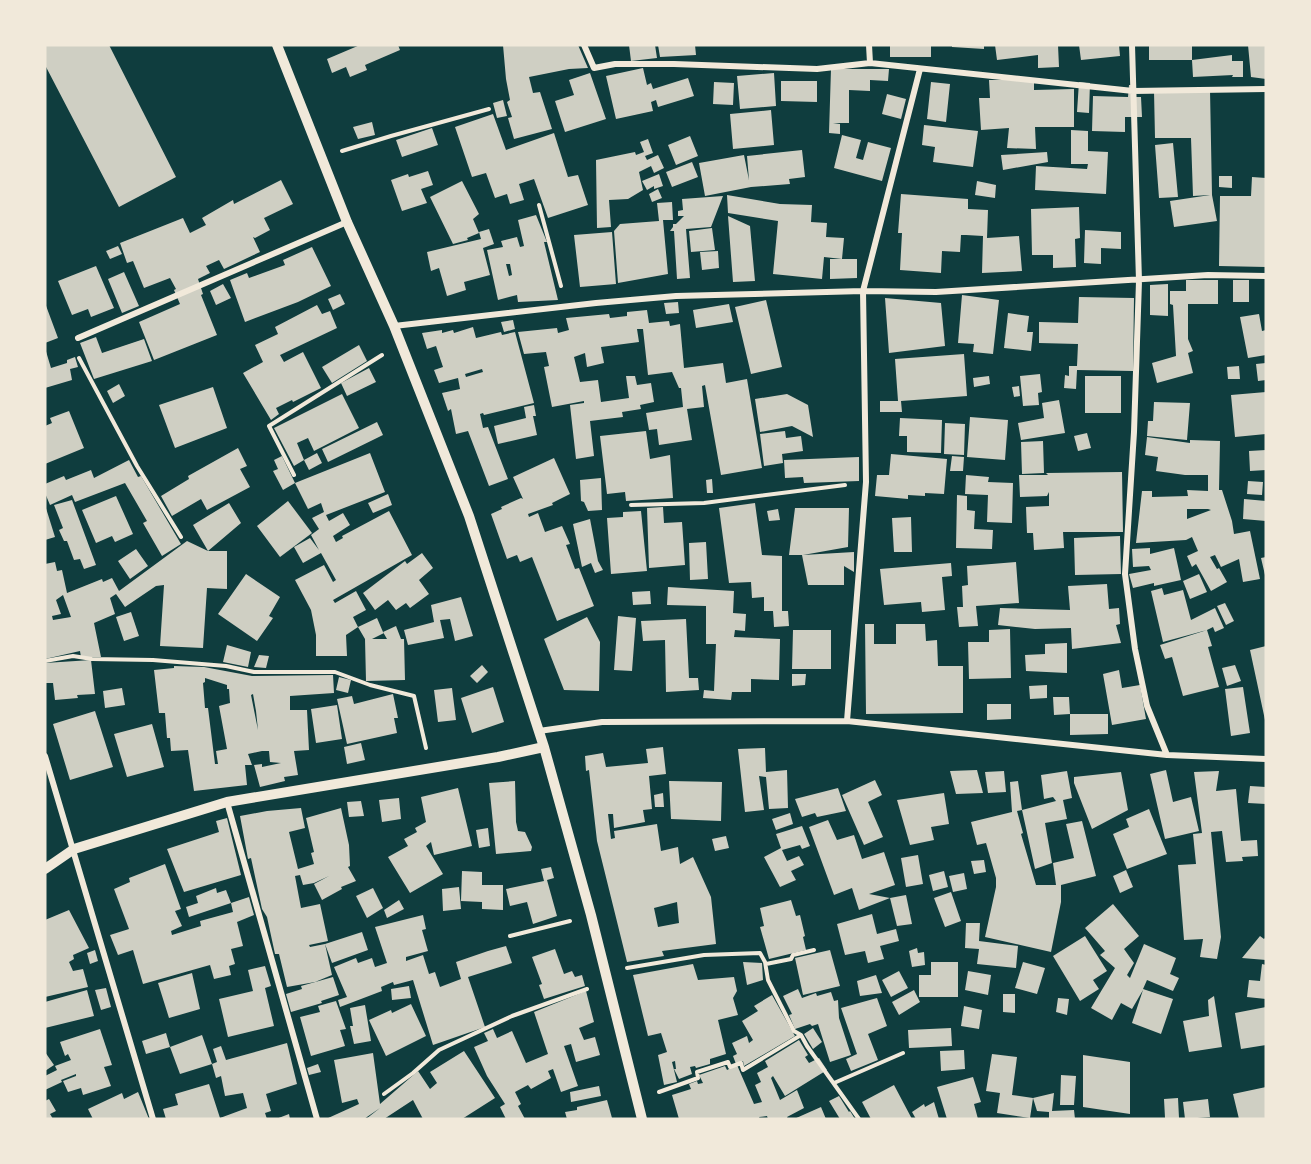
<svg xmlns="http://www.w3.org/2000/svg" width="1311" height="1164" viewBox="0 0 1311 1164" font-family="'Exo 2',sans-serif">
  <rect width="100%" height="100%" fill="#0f3d3e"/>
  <path fill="#cfcfc3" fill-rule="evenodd" d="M45 45H109L176 177 119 207 45 65Z
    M360 45H398L400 50 365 65 367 70 350 77 346 67 332 73 327 59Z
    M503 45H578L588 68 569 69 529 77 533 93 540 92 552 129 514 139 508 118 512 117 507 102 510 100 506 79Z
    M629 45H655L657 58 631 61Z
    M658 45H695L696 55 660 57Z
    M890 45H931V57H890Z
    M952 45H984V49L952 47Z
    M995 45H1058L1059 67 1038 68V55L997 60Z
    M1079 45H1119L1120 56 1081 60Z
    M1149 45H1192V60L1232 55V61H1243V77H1232L1233 75 1193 77 1192 60H1149Z
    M1248 45H1266V79L1251 77Z
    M643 68 647 85 651 83 653 89 688 78 694 96 658 107 656 100 651 102 653 111 616 119 606 76Z
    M831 69H889L888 81 870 80V91L849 90V123H833L840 124V134L829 133Z
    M590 73 606 119 565 132 555 101 574 95 569 80Z
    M774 73 776 106 740 109 737 76Z
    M989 80H1034V90L1074 89V127H1035L1036 149 1007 148 1009 128 981 130 979 98H990Z
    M781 81H817V102L781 101Z
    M714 82 734 83 733 105 713 104Z
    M931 82 950 84 946 122 927 119Z
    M1079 82 1090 83 1089 113 1077 112Z
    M1129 85H1136V97H1141L1142 117H1125V132L1092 131 1093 96 1128 97Z
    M1210 90 1212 195 1217 221 1174 227 1170 201 1210 195 1193 196 1191 138H1155L1154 91Z
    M887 94 906 99 901 119 882 114Z
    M503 100 507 116 497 118 493 103Z
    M771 110 774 145 733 149 730 114Z
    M493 114 506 150 554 133 568 177 578 175 588 205 548 218 534 179 519 184 524 200 510 204 507 194 495 198 486 173 472 177 455 127Z
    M372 122 375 135 358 139 353 127Z
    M924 125 978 131 973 167 933 162 935 147 922 145Z
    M432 128 438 145 402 157 396 140Z
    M1071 130 1088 131V151L1108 152 1106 194 1035 190 1036 166 1087 169 1088 164H1071Z
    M842 135 861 140 856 158 863 160 868 142 891 148 882 181 834 168Z
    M690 136 698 156 676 165 668 145Z
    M648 139 653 153 645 156 647 160 658 155 664 168 654 173 651 166 639 172 643 190 628 199 609 200 611 227 597 228 596 160 635 152 636 155 644 152 640 142Z
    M1173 143 1178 197 1159 198 1155 145Z
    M802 150 805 177 789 179 790 184 751 187 705 196 699 163 744 155 749 180 747 156Z
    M1047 152 1048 162 1003 170 1001 155Z
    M692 162 698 177 672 187 666 172Z
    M428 171 433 185 421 189 427 203 402 211 391 180 408 174 409 177Z
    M659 174 663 186 654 189V186L647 190 642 181Z
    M1219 176H1232V188L1219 187Z
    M1252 177 1266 178V267L1219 266 1220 196H1251Z
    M281 180 293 204 264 218 270 230 255 238 253 237 260 252 224 269 219 260 206 266 210 273 198 279 203 294 201 295 217 335 154 360 139 322 180 304 174 290 176 289 170 278 144 288 133 261 127 263 120 243 183 218 190 233 206 225 202 218 233 200 234 204Z
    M462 181 479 214 473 219 479 233 467 238 468 240 453 244 430 197Z
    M977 181 996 185 995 198 975 195Z
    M658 189 662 198 652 202 649 194Z
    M901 194 968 199V209L988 210 987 238 1019 236 1022 271 982 273 983 236 966 235H961L960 252 942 251 941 273 900 270 902 233H898Z
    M727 195 780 204 812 205 811 222 827 223 826 237 844 238 842 259 824 257 822 279 773 274 778 221 728 213Z
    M723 196 711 227 686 229 690 278 677 279 674 231H670L673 227V224H676L684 216H678V211L683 210 682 199Z
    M672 202 673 220H663L668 274 618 283 614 231 620 224 659 221 657 203Z
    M1079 207 1080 238 1075 239 1076 267 1053 268V255H1032L1031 209Z
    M536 215 547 242H544L558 300 518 302 517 295 498 300 487 250 503 247 501 241 517 237 520 247 524 246 518 220ZM506 264H510L512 275 509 276Z
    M728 216 750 226 755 281 733 282Z
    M712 228 715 250 691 252 689 231Z
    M489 229 494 244 483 248 490 275 464 282 466 290 447 296 439 268 431 271 427 252 481 239 479 232Z
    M1085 230 1121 232V249L1101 248V264L1084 263Z
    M612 232 616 284 580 287 574 235Z
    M118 246 122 254 110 259 106 251Z
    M312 247 331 286 298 302 245 322 230 280 247 273 249 278 285 265 283 260Z
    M718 251 719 268 702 270 700 252Z
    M830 259H857V278L830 279Z
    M96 266 114 308 91 317 88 309 72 315 58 281Z
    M124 272 139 306 122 313 108 279Z
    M1186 280H1218V304H1188V339L1193 351 1188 353 1193 373 1157 383 1152 363 1176 356 1173 305 1170 304V291H1186Z
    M1233 280H1249V302H1233Z
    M223 284 231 298 216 305 210 291Z
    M1168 284V316L1150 315V285Z
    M340 294 345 304 333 310 328 299Z
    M962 295 999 300 993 354 973 352 974 344 958 343Z
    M1079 297 1134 298 1133 371 1077 370 1076 389 1064 388 1065 375 1069 376V366H1077L1078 344 1039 343V322L1078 323Z
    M885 298 941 303 945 346 889 353Z
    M766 300 782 367 751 374 735 307Z
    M678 302 679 313 666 314 664 303Z
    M45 303 58 338 45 343Z
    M729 304 733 322 696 328 693 310Z
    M317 305 322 314 330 311 337 328 280 355 284 362 303 352 321 388 293 402 292 400 276 408 279 414 271 420 243 373 263 362 255 345 278 334 275 327Z
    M647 310 649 323 669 321 670 326 680 324 684 368 723 363 726 383 747 379 762 468 721 475 705 385 702 386 704 407 687 409 692 440 659 445 657 429 649 430 646 413 683 407 681 388H679L672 372 648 375 643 329H637L639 342 601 347 604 363 587 367 585 353 574 357 580 382 598 380 601 402 629 398 626 376H635L637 385 651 383 654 402 640 405 641 409 622 412 623 417 590 421 594 456 576 459 570 405 584 403V401L552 407 544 367 549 366 546 352 524 354 518 332 557 328 558 333 569 330 566 318 609 314 610 318 627 316V312Z
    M1008 313 1029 316 1027 332H1033L1031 351 1004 348Z
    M1259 314 1262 331 1266 330V355L1248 358 1240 317Z
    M513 320 515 329 504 332 501 322Z
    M473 327 476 338 501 332 502 335 515 332 534 403 484 415 483 413 480 414 483 428 488 427 508 479 489 486 468 431 456 434 451 409 448 411 442 393 460 389 458 378 439 383 434 370 443 367 436 346 427 349 422 333 442 330V333L453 330 454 333ZM482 369 483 372 476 374 466 377 465 374Z
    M96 337 102 353 144 339 152 361 94 379 80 343Z
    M359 345 367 361 332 383 322 367Z
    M45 348 51 368 67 363V360L75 357 78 367 70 369 72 380 45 388Z
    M964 354 967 396 901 401 902 412H880V401H898L895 359Z
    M1266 363V380L1258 381 1256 364Z
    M1239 366 1240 379H1228L1227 367Z
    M369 368 376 382 347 396 341 383Z
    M1040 374 1042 392 1038 393 1039 405 1023 406 1020 376Z
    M989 376 990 384 974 387 973 378Z
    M1085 376H1121V413H1085Z
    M119 384 125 396 113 403 107 391Z
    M1019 386 1020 396 1014 397 1012 387Z
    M213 387 227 428 175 448 159 405Z
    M1266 392V434L1235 437 1231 395Z
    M342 394 359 428 314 451 308 438 297 443 304 460 317 453 322 463 309 470 304 460 294 466 274 428Z
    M787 394 808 405 813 437 792 426 760 432 755 399Z
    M1059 400 1065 433 1021 440 1018 423 1044 418 1042 403Z
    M1154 402 1190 403 1187 440 1147 436 1148 421H1153Z
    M534 405 536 416H533L537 435 498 444 494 426 526 418 524 407Z
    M69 411 84 448 45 464V426L52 423 50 418Z
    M970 417 1008 420 1005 460 967 457Z
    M900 418 942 420 941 453 907 452V436H899Z
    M377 422 383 435 328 462 322 449Z
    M945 423 965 424 964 455 944 454Z
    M646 431 650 459 670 455 673 498 626 501 625 492 607 494 600 436Z
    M785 431 786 438 801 436 803 451 782 454 783 463 764 466 760 434Z
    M1087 433 1091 448 1078 451 1074 436Z
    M1147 437 1190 443V440L1220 441 1219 490H1222L1232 521 1234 534 1250 531 1260 579 1243 582 1239 559 1221 567 1215 555 1210 557 1217 569 1219 568 1227 582 1211 591 1196 564 1192 567 1187 556 1198 551 1192 537 1186 540 1136 543 1142 491H1152V497L1188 496 1187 490 1208 491V475H1185L1156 471 1158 457 1145 455ZM1187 509H1208L1211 510 1187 519Z
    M1043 441 1044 473 1022 474 1021 442Z
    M238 448 247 466 240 469 250 487 207 510 201 499 172 516 161 496 189 479 188 476Z
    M1266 450V470L1250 471 1249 451Z
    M370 453 385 492 326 515 329 521 343 513 350 525 333 536 336 542 343 538 342 536 389 511 412 555 333 600 335 603 356 591 366 610 353 617 358 627 377 618 383 632 396 626 401 639H404L405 680 366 681 365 639 358 627 346 635 347 656H316V635L311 610 295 580 324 565 333 582 336 580 321 553 303 563 294 547 310 538 319 550 311 535 319 529 312 518 324 512 321 503 308 509 295 483 283 490 273 471 278 469 274 460 282 456 295 483ZM383 632 387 639H372L384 633Z
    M891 454 947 459 944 494 925 493V496L908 495V499L875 496 877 475H889Z
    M952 456 964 457 963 471H950Z
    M859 457V481L804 483 803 477 785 478 784 460Z
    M554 458 570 494 552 503 553 505 528 514 529 517 538 513 545 532 562 526 570 544 566 545 575 569 579 568 594 606 557 621 532 557 520 562 517 555 507 559 491 514 502 509 501 507 521 498 523 499 513 477Z
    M129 460 138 477 141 476 181 544 162 556 143 523 147 521 125 483 75 502 72 495 50 505 45 493V484L64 476 66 480 91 470 94 478Z
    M1122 472 1123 532H1063L1064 548 1034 550 1033 533H1027L1026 507 1049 506V492L1047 496 1020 497 1019 475H1048L1046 473Z
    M966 475 989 477 988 482 1013 483 1012 523 987 522 988 495 965 494Z
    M601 478 602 510 588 511 584 502 581 501 580 480Z
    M712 479 713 493H707L706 480Z
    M1248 481 1263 482 1262 495 1247 494Z
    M388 494 392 505 373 513 368 503Z
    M957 495 967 496V510L975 511 974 529 993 530 992 549 956 548Z
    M116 496 133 534 115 542 112 536 96 543 82 510Z
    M1244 499 1266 501V521L1243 519Z
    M72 500 96 565 84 569 80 559 74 560 67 541H64L59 530 63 528 54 505Z
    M288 501 312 533 280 557 257 526Z
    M229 503 241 523 208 551H227V589L207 588 203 648 160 646 164 585 156 586 125 607 116 594 110 598 115 614 94 623 101 657H81L80 651 45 659V564L55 562 57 571 62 570 67 593 102 579 103 582 112 578 119 591 187 541 208 551 193 525ZM63 595 71 617 53 620 52 616 61 614 56 600Z
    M755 503 762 555 782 556V611H788L789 626 774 627 773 611H764V597L752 598 751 582 729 583 719 508Z
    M45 505 55 537 45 540Z
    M663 507 664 523 682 522 685 565 649 568 647 508Z
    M795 508H849L848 547 803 555 854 552V572L844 566V585H808L802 555H789Z
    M778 509 780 520 769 521 767 511Z
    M641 511 647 571 611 574 607 518 623 517V512Z
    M911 517 912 552H894L892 518Z
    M590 519 598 561 603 570 595 573 591 563 582 567 573 524Z
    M1120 536 1121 574 1075 575 1074 538Z
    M706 542 708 579 690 580 689 543Z
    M1150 548V554L1174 548 1181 580 1154 586V583L1133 588 1129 574 1151 570 1149 566 1133 567 1132 549Z
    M136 549 148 566 130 579 118 561Z
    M422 553 433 568 419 580 429 594 410 608 406 603 396 610 388 600 375 610 363 593 405 561 407 564Z
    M1266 557V575H1265L1261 558Z
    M1016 562 1019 603 976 606 978 626 959 627 957 607H963L962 586 968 585 967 566Z
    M951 563 952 576 942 577 945 610 922 612 921 602 884 605 880 569Z
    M246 574 280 597 269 616 273 618 257 641 218 614Z
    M1199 574 1207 592 1190 599 1183 581Z
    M1107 584 1109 609 1119 608 1120 624 1116 625 1121 643 1072 649 1071 628 1035 629 998 625 1000 608 1070 610 1068 586Z
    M668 587 734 591 733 613 746 614 745 631 735 630 734 637 780 639 779 680 751 679V692H732L731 700 703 698 704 690 714 691 716 644H706V606L667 605Z
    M1162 588 1164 595 1183 590 1191 620 1215 608 1224 628 1215 632 1213 627 1207 630 1212 646 1208 647 1219 687 1183 696 1172 657 1165 659 1160 645 1207 630 1163 642 1151 591Z
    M650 591 651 604 633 605 632 592Z
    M461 597 473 636 455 641 450 619 440 620 444 638 408 645 404 630 434 622 431 605Z
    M1225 603 1234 621 1226 625 1217 606Z
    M131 612 139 636 124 641 116 617Z
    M618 616 636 618 632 671 614 670Z
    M587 617 600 642 599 691 564 690 544 639Z
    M686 619 689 678H698L699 690 666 692 665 640 643 641 641 621Z
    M865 624H874V644H896V624H925L926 641 937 640 938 666H963V713L866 714Z
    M1010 629 1011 678 969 679 968 642H989V630Z
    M793 630H831V669H792Z
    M1067 643V673L1026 671 1025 655 1045 654V644Z
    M227 645 251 652 248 667 223 662Z
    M1266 646V720H1265L1250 650Z
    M259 655 269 656 266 668 254 667Z
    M91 660 95 694 77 695 78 698 55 700 53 683H45V663Z
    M482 665 488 672 477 683 470 676Z
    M1235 665 1241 681 1227 686 1222 668Z
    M174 666 204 667 252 676 333 675 334 693 290 696V710H307L309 750 294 751 298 775 284 777 285 781 260 787 254 765 262 764V767L281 763 270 762 269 751H262L248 754 252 765H245L247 785 194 791 188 750 171 751 170 738H167L165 713H159L154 670 174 668ZM205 678 227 685V689H229L230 703 219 706 227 749 216 751 218 764H215L208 708H205L203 683 205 682ZM253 694 256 711 258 730 251 695Z
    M1119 670 1122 688 1140 685 1146 719 1112 725 1103 674Z
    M792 674H806L805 685 792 686Z
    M339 677 351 680 348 693 336 690Z
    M1047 685V698L1030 699 1029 686Z
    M493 687 504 722 472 733 461 698Z
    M1243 687 1250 733 1231 736 1225 689Z
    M122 688 125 705 105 708 103 691Z
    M452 688 456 720 438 722 434 690Z
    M393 694 398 718H394L397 733 347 744 337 699 352 696 354 704Z
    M1053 697H1069L1070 714 1054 715Z
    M987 704H1011V719L987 720Z
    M337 705 342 739 316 743 311 709Z
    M95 711 113 767 70 780 53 724Z
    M1070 714H1108V734L1070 735Z
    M152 724 164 767 127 777 114 734Z
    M361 743 365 760 347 764 344 747Z
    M663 747 666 774 649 776 652 809 643 810 645 822 614 828 613 814H608L611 839 615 838 614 831 657 824 661 851 678 847 680 864 693 857 711 897 716 944 662 951 664 956 627 962 597 841 589 770 586 771 585 756 603 753 606 767 648 763 646 749ZM677 902 679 923 658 927 654 908Z
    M765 748 766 772 787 770 788 808 769 809 766 777 759 776 764 810 745 812 738 749Z
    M977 770 983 793 956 794 950 771Z
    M1166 770 1173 802 1191 797 1199 831 1165 839 1150 774Z
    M1004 771 1006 792 988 793 985 772Z
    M1067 771 1072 798 1063 800 1067 819 1045 823 1052 863 1035 869 1022 810 1017 811 1023 833 1021 834 1036 885H1056L1053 863 1074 858 1066 824 1082 821 1096 876 1061 885V902L1051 952 985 937 996 887V878L986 843 977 845 971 822 1012 812 1010 782 1018 781 1022 810 1056 801 1053 797 1044 799 1041 775Z
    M1219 771 1216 791 1236 789 1241 841 1257 840 1258 856 1242 857 1243 861 1226 862 1222 831 1211 832 1221 937 1217 959 1200 957 1203 939 1184 940 1178 865 1196 864 1193 834 1202 833 1194 772Z
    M1121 772 1128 810 1092 829 1074 783V777Z
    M875 780 882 795 868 802 883 837 864 845 842 795Z
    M515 781 516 822 518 831 525 832 532 847 531 851 496 854 489 783Z
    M669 781 722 782 721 821 671 819Z
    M1250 786 1266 787V804L1248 803Z
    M458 788 472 846 434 855 431 842 426 846 443 874 410 893 388 857 408 846 404 839 417 832 415 828 426 822 421 797Z
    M838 788 846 811 817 817 815 813 802 817 795 799Z
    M663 793 664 807H655L654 795Z
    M944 793 949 824 931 827 934 840 910 845 897 800Z
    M399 798 401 819 382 822 379 800Z
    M361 801 364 816 349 817 347 802Z
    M301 808 305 828 289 832 298 869 314 864 311 853 314 852 306 818 341 808 349 845 350 866 348 867 356 881 341 887 342 889 322 900 314 884 329 876 314 883 303 885 300 875 295 876 301 908 320 904 328 941 309 945 310 947 325 944 332 975 315 982 287 987 279 954H275L267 917 262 909 251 858 248 859 240 816 267 811Z
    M1149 809 1167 854 1127 869 1113 834 1129 827 1126 819Z
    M790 813 793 824 776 830 772 819Z
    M227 818 241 875 184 892 167 849 219 832 216 821Z
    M828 820 837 840 854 835 862 859 884 852 895 885 869 894 890 898 859 910 852 888 834 895 809 827Z
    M802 826 810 846 802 849 800 845 782 850 787 861 799 856 804 865 791 871 796 880 780 887 764 857 781 848 776 834Z
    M488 828 490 846 479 848 476 830Z
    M726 836 729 848 715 851 712 839Z
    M918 855 923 884 906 887 901 858Z
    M984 860 986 872 974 874 971 861Z
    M165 864 181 909 175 911 182 926 171 931 172 935 201 926 200 921 233 912 231 903 189 917 186 907 198 903 196 896 216 888 217 893 226 890 231 903 249 897 254 915 237 922 243 946 231 949 235 964 229 966 231 975 214 979 210 965 143 984 133 950 118 955 110 935 129 929 114 889 130 882 129 878Z
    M551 867 554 878 547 880 557 916 533 924 527 902 510 906 506 889 544 881 541 869Z
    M1126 870 1133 887 1120 893 1113 876Z
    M462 871 482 872V885H503V910L482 909V902L461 901Z
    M944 871 948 887 933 891 929 875Z
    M964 873 967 889 953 892 949 876Z
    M459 887 461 909 443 911 442 889Z
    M373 888 383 908 367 918 356 896Z
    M951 892 961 921 945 927 934 898Z
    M906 895 912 924 897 926 890 898Z
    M399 900 404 909 387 918 384 910Z
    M791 900 796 916 800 915 805 936 803 937 806 950 769 959 760 927 764 926 760 908Z
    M1113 904 1139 936 1124 949 1134 963 1127 975 1130 978 1144 944 1176 958 1170 974 1179 978 1173 991 1147 980 1143 989 1173 999 1161 1034 1132 1023 1143 990 1132 1009 1121 1003 1112 1020 1091 1008 1115 968 1100 955 1105 951 1085 928Z
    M69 910 89 948 73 955 74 959 69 962 73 971 83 969 88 987 45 997V920Z
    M872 914 877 934 896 929 899 941 880 946 884 959 868 963 865 951 845 955 837 924Z
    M423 915 426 929 422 930 428 951 406 957V961L423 955 429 974 435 972 440 987 461 979 456 962 488 951 506 946 512 963 468 977 485 1027 433 1045 413 980 394 985 393 982 381 987 382 991 340 1007 338 1000 347 997 334 967 356 958 358 963 372 958 375 967 387 963 375 927Z
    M966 923H980L979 941 1018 946 1016 968 977 964 979 949 965 948Z
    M362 932 368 950 332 963 325 944Z
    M1085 936 1107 971 1093 980 1099 989 1080 1001 1053 956Z
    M1260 936 1264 939 1266 937V960L1242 958Z
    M917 948 918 953 924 952 925 965 912 967 909 951Z
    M555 949 564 974 572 971 575 977 582 975 585 986 544 999 539 985 542 984 532 957Z
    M95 950 98 961 90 964 87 953Z
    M830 950 840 986 803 995 795 958Z
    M743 962 762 963 763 980 747 985Z
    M931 962H958V997H919V975H931Z
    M1023 962 1045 968 1037 994 1015 988Z
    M693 964 698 980 734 977 737 991 733 998 738 1015 718 1020 726 1054 710 1059V1064L696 1068 695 1066 690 1067 692 1074 679 1079 674 1069H676L675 1061 672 1062 677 1082 664 1085 658 1055 667 1052 661 1033 648 1036 633 975Z
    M1262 964 1266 965V999L1247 997 1249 980 1260 981Z
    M265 966 271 986 265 988 274 1026 228 1037 219 999 253 991 248 970Z
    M899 971 908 988 891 997 882 980Z
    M968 971 991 975 988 995 965 990Z
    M192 973 200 1009 169 1018 158 983Z
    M876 975 882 993 860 996 857 981Z
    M333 977 339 995 321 1001 322 1003 291 1012 286 994 302 989 301 986Z
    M409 986 411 998 392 1000 391 989Z
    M106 988 111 1007 101 1010 95 990Z
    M798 989 802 998 816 993 817 996 831 992 834 1001 838 1000 839 1018 851 1055 830 1062 818 1024 812 1026 810 1024 795 1029 789 1015 792 1014 783 996Z
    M87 990 94 1016 45 1028V1002Z
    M914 990 920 1002 899 1015 892 1002Z
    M586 991 594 1022 579 1028 584 1040 595 1037 600 1055 576 1062 571 1044 564 1046 578 1086 561 1092 553 1069 548 1071 551 1078 531 1089 528 1085 515 1092 521 1104 518 1106 525 1119H506L500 1107 505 1104 487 1076 474 1047 488 1041 484 1033 493 1029 497 1038 512 1031 526 1063 548 1054 534 1012Z
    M1003 994H1015V1013L1003 1012Z
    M772 995 795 1036 744 1066 743 1061 736 1064 733 1056 737 1054 732 1043 747 1036 749 1043 753 1040 742 1021 758 1011 754 1006Z
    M1214 996 1222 1047 1189 1052 1183 1021 1209 1016 1208 1000Z
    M877 998 887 1026 868 1034 878 1060 851 1071 846 1059 857 1054 841 1008Z
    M1058 998 1069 999 1067 1015 1056 1012Z
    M336 1001 346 1029 340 1030 345 1046 311 1056 300 1017 320 1012 318 1006Z
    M411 1004 426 1036 386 1056 369 1020 391 1010 392 1013Z
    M365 1005 371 1041 354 1044 350 1026H353L350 1008Z
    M964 1006 982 1010 979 1029 961 1026Z
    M1266 1007V1045L1241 1049 1235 1013Z
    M813 1028 822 1042 813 1049 804 1034Z
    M951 1028 952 1046 909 1048 908 1030Z
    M100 1029 112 1065 104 1067 111 1086 83 1095 81 1088 68 1092 63 1081 76 1076V1074L61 1080 62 1082 45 1090V1076L57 1070 55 1066 71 1060 68 1054 65 1056 60 1042Z
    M166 1033 170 1047 146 1054 142 1041Z
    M202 1035 212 1064 180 1074 170 1047Z
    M799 1040 808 1055 805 1057 809 1063 819 1058 827 1070 785 1096 773 1076 771 1078 780 1100 797 1090 804 1108 787 1117 788 1119H768L767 1116 759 1117 760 1119H679L672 1095 691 1089 689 1084 697 1081 698 1084 703 1083 699 1075 725 1066 727 1070 737 1065 754 1104 762 1102 755 1085 761 1082 757 1073 768 1067 765 1061Z
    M287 1043 297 1084 266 1094 271 1111 265 1113 267 1119H166L163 1109 178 1105 175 1094 209 1084 220 1118 247 1108 243 1093 225 1096 221 1076 216 1078 212 1064 217 1062 213 1049 221 1046 226 1060Z
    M964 1050 965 1069 941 1071 940 1051Z
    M464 1051 495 1098 462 1119H423L413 1100 384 1119H366L380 1108 364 1119H326L359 1104 357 1099 342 1103 334 1060 373 1053 380 1104 418 1071 430 1089 437 1083 430 1072Z
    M45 1052 54 1065 45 1071Z
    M992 1054 1017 1057 1012 1095 1033 1098 1030 1118 997 1113 1000 1093 986 1091Z
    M1083 1055 1130 1062V1114L1083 1107Z
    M318 1064 321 1072 309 1075 307 1068Z
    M1061 1075 1076 1076 1074 1105H1060Z
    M973 1077 981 1102 974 1104 978 1119H947L937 1087Z
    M894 1085 912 1119H871L862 1102Z
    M599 1086 601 1096 571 1102 570 1092Z
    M1266 1087V1119H1239L1233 1094Z
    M138 1092 149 1119H93L88 1109 122 1093 124 1099Z
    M1054 1093 1052 1111 1074 1110 1075 1119H1049V1112L1037 1111 1033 1098Z
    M839 1096 849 1112 850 1111 855 1119H840L829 1101Z
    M1178 1098 1179 1118H1165L1164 1099Z
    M49 1099 56 1111 50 1114 53 1119H45V1101Z
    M1208 1099 1210 1117 1185 1119 1183 1102Z
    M607 1100 612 1118 610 1119H567L565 1112 577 1110V1107Z
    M934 1102 939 1119H916L912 1112 924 1104 925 1107Z
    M821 1107 826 1119H794Z
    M289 1114 290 1119H276Z"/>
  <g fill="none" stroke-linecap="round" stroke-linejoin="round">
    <path stroke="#f1e9da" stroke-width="4" d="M342 151 391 136 489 109
      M539 205 561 286
      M79 358 137 466 181 537
      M294 475 269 426 382 355
      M631 505 704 503 845 485
      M45 661 73 656 92 659 153 660 226 666 254 672H335L370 685 414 696 426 748
      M510 936 570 921
      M766 964 791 959 793 955 814 950
      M627 968 704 955 760 953 765 962 768 980 794 1031 801 1035 743 1070 741 1063 730 1067 728 1062 697 1072 698 1078 659 1092
      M801 1035 807 1046 859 1119
      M834 1083 903 1053
      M384 1094 413 1073 439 1050 512 1016 587 989"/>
    <path stroke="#f1e9da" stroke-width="6" d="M584 45 594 68 615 64H674L817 69 870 63 1133 91 1266 89
      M869 45 870 63
      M1132 45 1139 281 1134 432 1125 574 1135 649 1147 706 1167 755
      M394 326 596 303 676 296 863 291 936 292 1208 275 1266 276
      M78 338 347 222
      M847 721 866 482 863 291 920 69
      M539 731 602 722 847 721 1167 755 1266 759
      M45 756 153 1119
      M227 802 317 1119"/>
    <path stroke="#f1e9da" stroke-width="10" d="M277 45 347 222 394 326 469 516 544 747 591 915 642 1119
      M45 869 74 849 227 802 498 757 544 747"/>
  </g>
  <rect width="1311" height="1164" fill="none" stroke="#f1e9da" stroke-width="93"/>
</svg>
